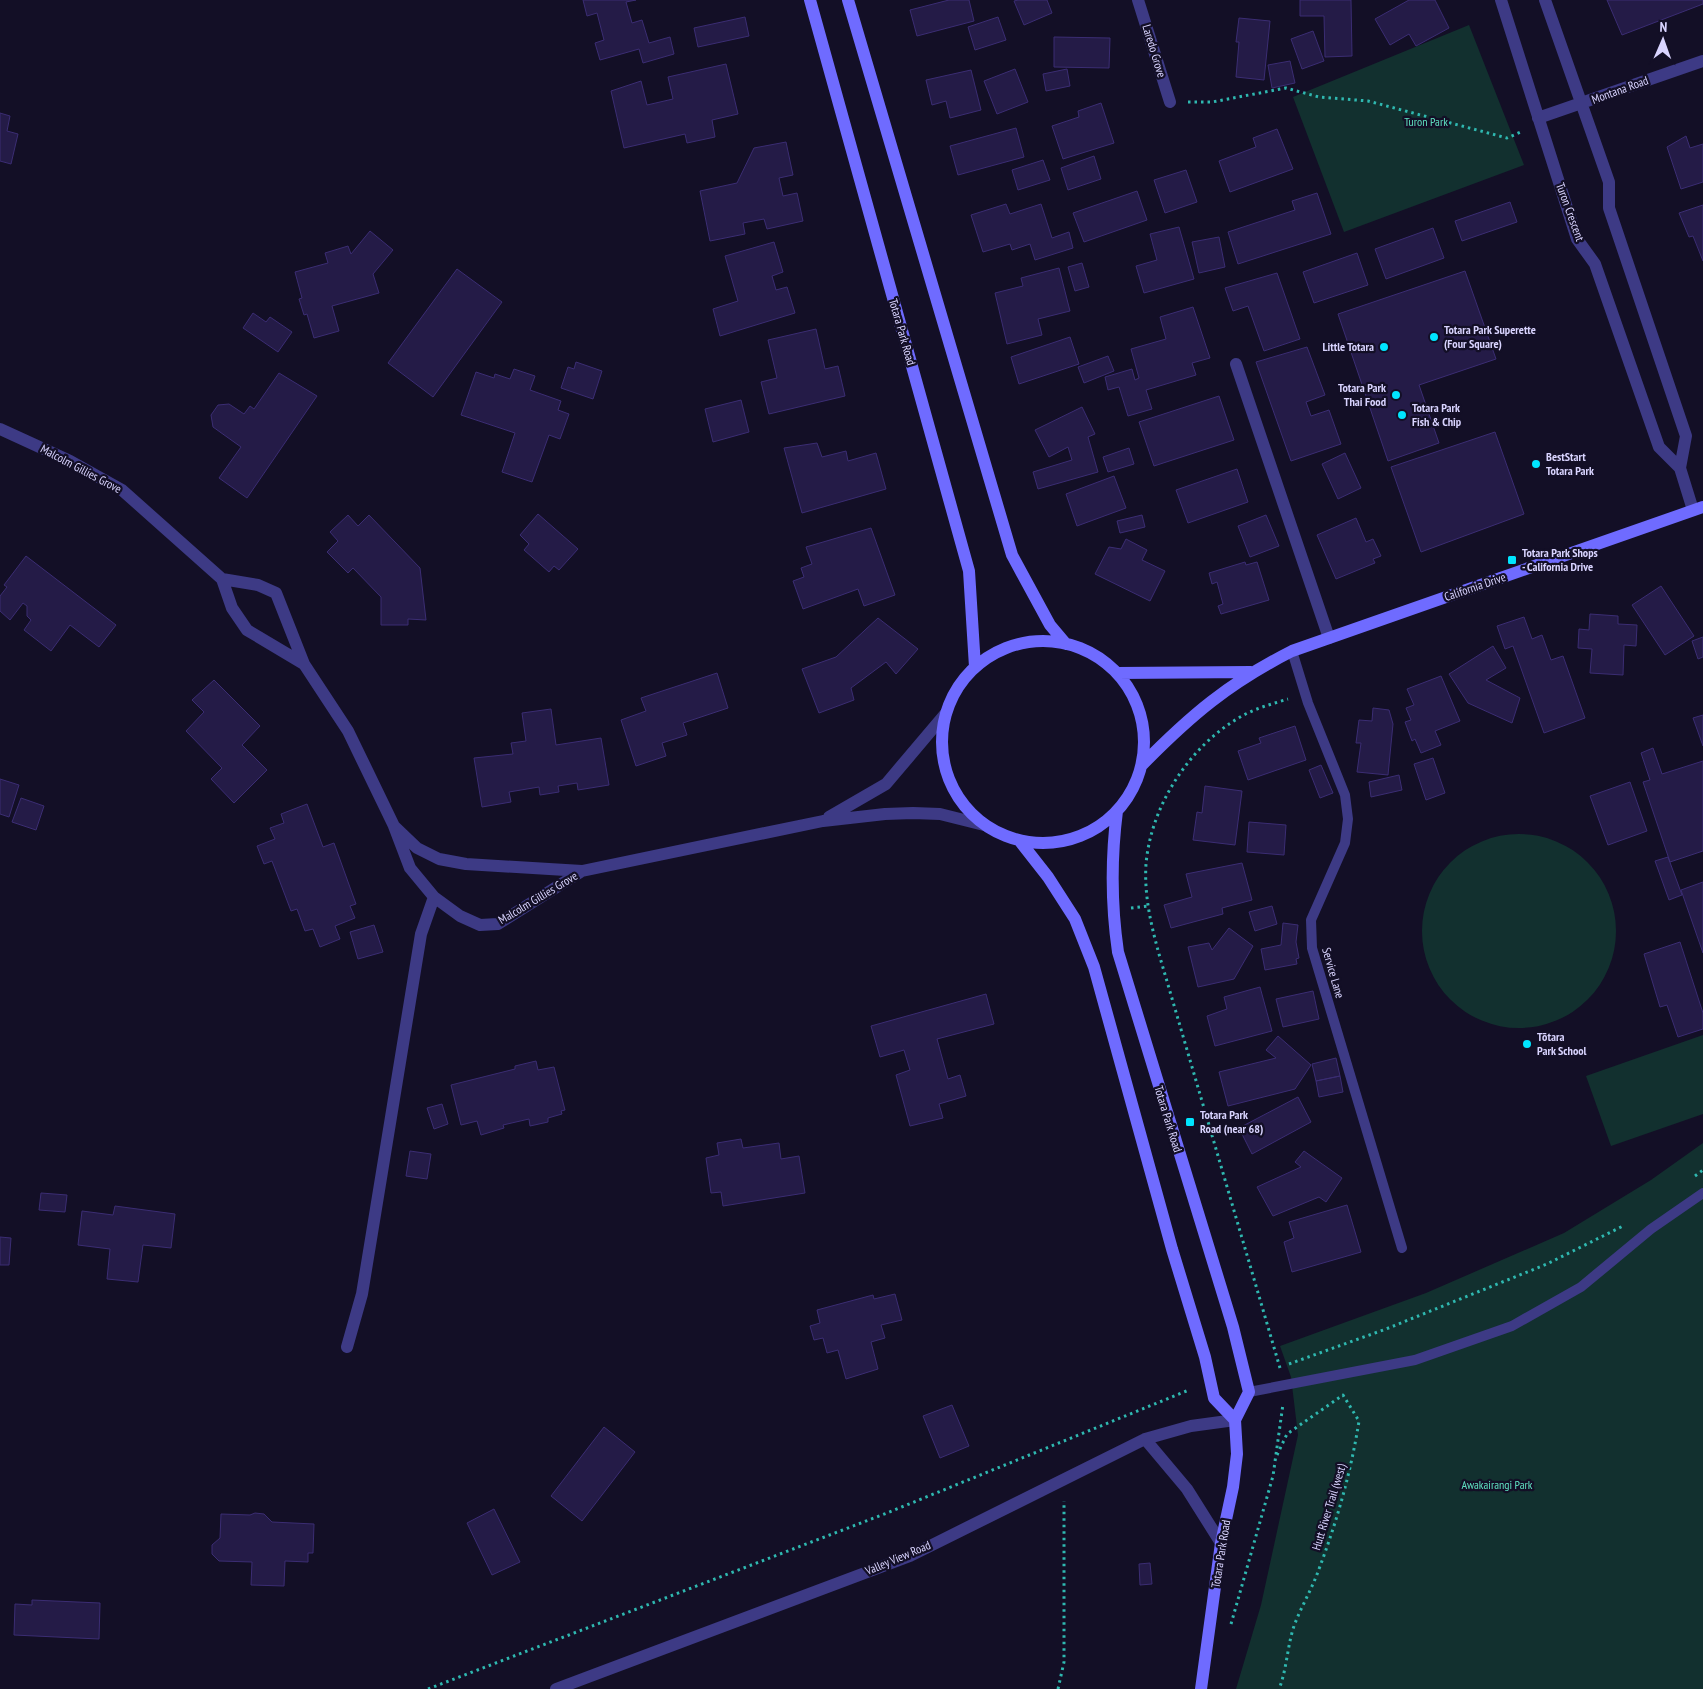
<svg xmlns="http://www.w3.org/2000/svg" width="1703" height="1689" viewBox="0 0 1703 1689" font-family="'PT Sans Narrow',sans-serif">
  <rect width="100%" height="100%" fill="#130f26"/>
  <path fill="#12302f" d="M1469 25 1524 165 1344 232 1293 97Z
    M1422 931a97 97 0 1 1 194 0a97 97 0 1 1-194 0Z
    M1703 1035V1114L1611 1146 1586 1076Z
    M1703 1143V1689H1236L1261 1605 1298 1435 1291 1377 1280 1346 1426 1293 1564 1233 1651 1180Z"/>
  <path fill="#241b47" stroke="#3b2d73" d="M583 0H636L626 2 632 23 642 20 649 43 670 37 674 54 643 63 639 49 600 60 595 43 604 40 597 13 587 16Z
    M949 0H969L974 21 917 36 910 10Z
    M1018 0H1047L1052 13 1024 25 1014 1Z
    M1300 0H1351L1352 56 1325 57 1324 16H1300Z
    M1409 0H1435L1449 28 1416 46 1409 34 1390 45 1375 19Z
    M1607 0H1703V4L1622 35Z
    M745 17 749 36 698 47 694 28Z
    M998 17 1006 40 975 50 968 27Z
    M1239 18 1270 21 1264 80 1236 77 1239 42H1236Z
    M1313 31 1324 61 1302 69 1291 39Z
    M1054 37 1110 38 1109 68 1054 67Z
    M1290 61 1295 83 1272 88 1268 65Z
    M726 64 738 114 712 120 715 137 687 143 685 134 624 148 611 91 641 81 647 105 673 99 668 77Z
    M1015 69 1028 102 997 114 984 81Z
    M1067 69 1070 86 1046 91 1043 74Z
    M971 70 981 110 950 118 946 101 932 105 926 80Z
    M1101 103 1114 143 1063 159 1052 126 1079 117 1078 111Z
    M0 113 10 116 7 131 18 134 11 164 0 161Z
    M1016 128 1024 157 958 175 950 146Z
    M1277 129 1293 169 1230 192 1219 161 1256 147 1253 138Z
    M1686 136 1690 148 1703 144V182L1681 189 1667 147Z
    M786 142 793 175 779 178 783 196 797 193 803 221 767 229 764 219 743 223 745 234 710 241 700 191 737 183 754 148Z
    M1094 156 1101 179 1068 190 1061 168Z
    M1043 160 1050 180 1018 190 1012 170Z
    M1186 170 1197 202 1165 213 1154 180Z
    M1137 191 1147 220 1084 242 1073 213Z
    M1317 193 1331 234 1238 264 1228 232 1295 210 1292 201Z
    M1510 202 1517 222 1462 241 1455 221Z
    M1006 204 1010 214 1041 204 1052 238 1069 232 1073 248 1035 260 1030 244 1012 250 1010 244 983 252 971 215Z
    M1703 205V261L1693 236 1689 237 1679 213Z
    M1179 227 1194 279 1144 293 1136 266 1157 260 1150 234Z
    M1433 228 1444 258 1386 279 1375 249Z
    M370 231 393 250 373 274 379 293 332 306 339 331 314 338 307 314 304 315 299 299 302 298 295 272 328 263 325 253 348 246 351 254Z
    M1219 237 1225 267 1199 273 1192 242Z
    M774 242 783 272 772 276 776 290 787 287 795 313 720 336 713 309 738 301 725 256Z
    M1357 253 1368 285 1314 303 1303 272Z
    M1082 263 1089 287 1075 291 1068 267Z
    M1059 268 1070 311 1038 319 1042 335 1007 344 995 293 1023 286 1021 278Z
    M457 269 502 302 433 397 388 363Z
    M1465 271 1496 359 1419 385 1439 443 1388 461 1338 314Z
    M1277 273 1300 339 1264 351 1248 306 1233 311 1225 288Z
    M1193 307 1210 358 1192 363 1196 375 1146 390 1152 409 1128 416 1119 387 1108 390 1105 377 1132 369 1135 380 1139 378 1131 349 1166 339 1160 317Z
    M253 313 266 322 270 317 292 332 278 352 243 328Z
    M816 329 825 369 838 366 845 396 769 414 761 382 777 378 768 340Z
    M1070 337 1079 364 1019 384 1011 357Z
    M1307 347 1325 395 1306 402 1311 416 1329 410 1341 444 1291 461 1256 362Z
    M1108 356 1114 371 1084 383 1078 367Z
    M576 362 602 371 593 399 561 388 568 367 574 369Z
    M514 369 535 376 530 390 561 401 558 410 569 414 560 439 549 435 532 482 502 472 515 433 461 415 476 372 494 378 495 374 510 379Z
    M279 373 317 396 247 498 219 478 241 447 213 427 211 415 218 405 229 404 244 414 250 406 254 409Z
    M1219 396 1234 440 1154 466 1139 422Z
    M741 400 749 432 713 442 705 409Z
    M1082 407 1095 434 1088 437 1098 472 1038 489 1033 472 1072 460 1068 447 1049 457 1035 430Z
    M1495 432 1524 514 1421 552 1391 467Z
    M817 443 822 457 846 451 848 461 876 453 886 489 802 513 784 448Z
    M1129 448 1134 464 1108 472 1103 457Z
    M1345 453 1361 488 1338 499 1322 464Z
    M1237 469 1248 502 1188 523 1176 490Z
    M1114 476 1126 508 1077 526 1066 494Z
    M538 514 578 549 559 570 554 566 549 572 524 550 529 544 520 535Z
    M348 515 358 526 369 515 420 568 426 620 408 619V625H381V597L353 568 348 573 327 552 338 541 330 532Z
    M1142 515 1145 527 1120 533 1117 521Z
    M1266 515 1279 546 1250 557 1238 526Z
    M1356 518 1366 542 1373 539 1381 556 1373 559 1375 563 1336 579 1317 535Z
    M871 528 895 595 864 606 858 589 803 609 793 581 804 577 801 568 812 564 806 547Z
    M1126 539 1147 550 1142 560 1165 571 1150 601 1095 574 1109 547 1121 549Z
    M26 556 116 625 99 647 70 625 51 651 24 630 31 620 27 616V606L23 603 10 620 0 611V596L7 587 4 585Z
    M1245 562 1246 565 1257 562 1269 600 1221 614 1218 606 1223 604 1217 582 1212 584 1209 573Z
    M1661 586 1694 636 1665 655 1632 605Z
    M1590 614 1618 616V624L1637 625 1636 646 1624 645 1623 675 1590 673 1592 649 1578 648 1579 629 1589 630Z
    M1524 617 1532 639 1542 635 1551 660 1563 656 1585 718 1544 733 1513 646 1505 649 1497 626Z
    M878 618 918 649 896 674 886 662 851 688 854 700 819 713 802 669 836 657Z
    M1703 637V657L1698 659 1692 641Z
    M1493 646 1506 668 1486 680 1520 698 1512 723 1468 703 1449 674Z
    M717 673 728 708 683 723 687 735 662 743 666 756 636 766 621 720 646 711 641 698Z
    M1441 676 1460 721 1435 731 1441 745 1421 753 1415 739 1412 741 1405 722 1411 720 1406 708 1414 705 1407 689Z
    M214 680 260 726 242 745 267 770 234 803 211 779 222 768 186 731 204 712 192 700Z
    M1373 708 1389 710 1393 724 1388 775 1357 772 1361 743H1356L1359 720 1372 721Z
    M551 709 556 745 601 738 609 785 578 790 577 783 558 786 559 792 540 795 539 787 509 792 511 802 482 807 474 758 513 754 511 743 526 741 522 713Z
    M1703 715V746L1693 718Z
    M1295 726 1306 760 1248 780 1238 751 1261 743 1259 738Z
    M1653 748 1662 774 1703 761V851L1670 862 1643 782 1650 780 1641 753Z
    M1433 758 1445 793 1426 800 1414 764Z
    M1321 765 1333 793 1320 798 1309 770Z
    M1399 775 1402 790 1371 797 1369 782Z
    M0 779 19 785 9 817 0 814Z
    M1630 782 1647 831 1608 845 1590 796Z
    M1205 786 1242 791 1235 845 1193 840 1197 812 1202 813Z
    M21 798 44 806 36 830 12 822Z
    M307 804 323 847 334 843 356 904 350 906 355 918 335 926 340 939 320 947 313 929 305 931 297 909 291 911 272 861 264 864 257 846 275 839 270 828 284 823 281 814Z
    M1249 822 1286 825 1284 855 1247 852Z
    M1668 857 1682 895 1669 900 1655 861Z
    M1242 863 1252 900 1222 908 1223 914 1171 928 1164 905 1192 897 1186 874Z
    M1703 882V953L1681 890Z
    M1272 906 1277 924 1255 931 1249 912Z
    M1283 923 1298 925 1296 942 1299 958 1296 959 1297 964 1265 970 1261 949 1281 945Z
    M374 925 383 952 358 959 350 932Z
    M1229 928 1253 946 1234 979 1198 987 1188 947 1209 943 1212 950Z
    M1680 942 1703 1013V1029L1678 1037 1667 1005 1660 1007 1644 954Z
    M1260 987 1272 1031 1215 1046 1207 1016 1227 1009 1224 997Z
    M1313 991 1319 1019 1283 1027 1276 999Z
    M986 994 994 1024 937 1039 948 1079 960 1075 966 1096 939 1104 943 1118 910 1126 896 1075 910 1070 904 1050 880 1057 871 1026Z
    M1278 1036 1311 1065 1295 1089 1228 1106 1219 1072 1276 1058 1266 1050Z
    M1336 1058 1340 1076 1316 1081 1312 1064Z
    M536 1061 538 1070 554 1067 565 1110 561 1111 562 1114 548 1118V1122L530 1126 529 1119 503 1125 504 1128 481 1135 477 1121 461 1125 451 1085 515 1069V1066Z
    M1340 1076 1343 1092 1319 1097 1316 1081Z
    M1298 1097 1311 1122 1252 1154 1239 1128Z
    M442 1104 448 1124 434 1129 427 1108Z
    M741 1139 743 1148 779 1143 781 1159 799 1156 805 1193 723 1206 721 1192 711 1193 706 1158 719 1155 717 1143Z
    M410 1151 431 1154 427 1179 406 1176Z
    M1304 1151 1342 1178 1326 1202 1319 1197 1273 1216 1257 1187 1301 1167 1295 1162Z
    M41 1193 67 1195 65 1212 39 1210Z
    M1347 1205 1361 1252 1292 1272 1284 1242 1294 1238 1289 1222Z
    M115 1206 175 1214 171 1248 143 1245 138 1282 107 1279 110 1249 78 1245 82 1211 113 1215Z
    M0 1237 11 1238 9 1265H0Z
    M895 1294 902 1320 881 1325 885 1338 871 1342 878 1369 846 1379 838 1350 827 1353 823 1338 814 1340 810 1326 820 1323 817 1310 873 1295 874 1299Z
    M952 1405 969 1446 940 1458 923 1416Z
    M604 1427 635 1452 582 1521 551 1496Z
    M494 1509 520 1562 492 1575 467 1523Z
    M255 1513 264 1514 272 1522 314 1524 313 1553H308V1562L285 1561 284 1586 251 1585 252 1562 219 1561 212 1554V1545L220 1538 221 1514 250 1515Z
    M1150 1563 1152 1584 1140 1585 1139 1564Z
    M32 1600 100 1603 99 1639 14 1635 15 1604 32 1605Z"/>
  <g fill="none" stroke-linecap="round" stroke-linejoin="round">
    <path stroke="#2fb8b0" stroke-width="3" stroke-dasharray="2.5 4" stroke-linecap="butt" d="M1188 102H1212L1286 88 1319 97 1368 101 1507 138 1523 131
      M1131 908 1148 906
      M1695 1176 1703 1170
      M1289 1364 1386 1329 1547 1264 1625 1225
      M1280 1368 1159 954C1151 925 1144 895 1146 864 1151 805 1190 745 1242 716 1256 708 1272 704 1288 699
      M1277 1455 1287 1434 1343 1395 1359 1421C1351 1472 1337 1521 1319 1569 1312 1589 1301 1607 1294 1626 1287 1647 1287 1669 1279 1689
      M1231 1624 1273 1476 1283 1404
      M428 1689 887 1513 1189 1390
      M1058 1689 1064 1662V1501"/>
    <path stroke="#3d3a85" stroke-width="10" d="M1292 651 1308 703 1345 795 1348 819 1345 843 1311 920 1312 948 1402 1248
      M1249 1392 1415 1360 1512 1326 1581 1287 1651 1229 1703 1193"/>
    <path stroke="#3d3a85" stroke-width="12" d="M1138 0 1170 102
      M1501 0 1577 239 1595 264 1659 447 1680 468 1693 510
      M1545 0 1609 182V208L1686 436 1680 468
      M1538 118 1703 61
      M1236 364 1329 638
      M0 429 70 461 122 490 222 579 232 608 247 630 304 664
      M222 579 258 585 276 593 304 664 348 731 394 826 410 868 434 897 460 916 480 925 498 924 582 871
      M829 817 886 784 946 713
      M394 826 417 848 439 859 466 864 582 871 823 821 885 814 913 813 940 814 984 825
      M347 1347 362 1294 421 934 434 897
      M1145 1439 1187 1489 1221 1543
      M556 1689 910 1556 1145 1439 1191 1426 1235 1420"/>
    <path stroke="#6f6bff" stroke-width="12" d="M810 0 969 571 975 667
      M848 0 1012 555 1050 625 1066 644
      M942 742a101 101 0 1 1 202 0a101 101 0 1 1-202 0Z
      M1117 673 1251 672
      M1142 765C1191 715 1229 683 1292 651L1703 507
      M1117 811C1111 858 1111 904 1118 952L1233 1327 1249 1392 1235 1420 1237 1454 1233 1487 1221 1543 1201 1689
      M1019 840 1048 877 1075 919 1094 967 1172 1249 1205 1357 1214 1398 1235 1420"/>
  </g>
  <g fill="#00e5ff" stroke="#130f26" stroke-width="2">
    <circle cx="1434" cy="337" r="5"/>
    <circle cx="1384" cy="347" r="5"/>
    <circle cx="1396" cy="395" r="5"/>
    <circle cx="1402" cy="415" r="5"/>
    <circle cx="1536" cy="464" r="5"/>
    <rect x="1507" y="555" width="10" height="10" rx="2.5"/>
    <circle cx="1527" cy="1044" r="5"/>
    <rect x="1185" y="1117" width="10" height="10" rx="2.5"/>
  </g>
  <g text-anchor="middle" stroke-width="4.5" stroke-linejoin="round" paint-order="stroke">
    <g font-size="12" fill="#d9d4ff" stroke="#130f26">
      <text transform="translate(1154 51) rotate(73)" y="4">Laredo Grove</text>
      <text transform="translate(1620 90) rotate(-20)" y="4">Montana Road</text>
      <text transform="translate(1570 212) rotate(70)" y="4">Turon Crescent</text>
      <text transform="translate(902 332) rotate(74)" y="4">Totara Park Road</text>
      <text transform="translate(81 469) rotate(28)" y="4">Malcolm Gillies Grove</text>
      <text transform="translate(1475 587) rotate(-19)" y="4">California Drive</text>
      <text transform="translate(538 898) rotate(-31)" y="4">Malcolm Gillies Grove</text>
      <text transform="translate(1333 973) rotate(74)" y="4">Service Lane</text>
      <text transform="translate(1168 1119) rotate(73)" y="4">Totara Park Road</text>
      <text transform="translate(1329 1507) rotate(-73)" y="4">Hutt River Trail (west)</text>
      <text transform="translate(1221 1554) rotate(-81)" y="4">Totara Park Road</text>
      <text transform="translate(898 1558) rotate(-23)" y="4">Valley View Road</text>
    </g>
    <g font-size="12" fill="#5fe0c0" stroke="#130f26">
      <text x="1426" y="126">Turon Park</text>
      <text x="1497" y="1489">Awakairangi Park</text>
    </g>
    <g font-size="12" font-weight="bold" fill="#d9d4ff" stroke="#130f26" text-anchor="start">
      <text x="1444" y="334">Totara Park Superette<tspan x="1444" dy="14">(Four Square)</tspan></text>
      <text x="1374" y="351" text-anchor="end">Little Totara</text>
      <text x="1386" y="392" text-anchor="end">Totara Park<tspan x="1386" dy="14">Thai Food</tspan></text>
      <text x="1412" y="412">Totara Park<tspan x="1412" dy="14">Fish &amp; Chip</tspan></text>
      <text x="1546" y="461">BestStart<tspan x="1546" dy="14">Totara Park</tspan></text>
      <text x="1522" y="557">Totara Park Shops<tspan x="1522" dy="14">- California Drive</tspan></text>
      <text x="1537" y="1041">Tōtara<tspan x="1537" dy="14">Park School</tspan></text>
      <text x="1200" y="1119">Totara Park<tspan x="1200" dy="14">Road (near 68)</tspan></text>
    </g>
  </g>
  <g transform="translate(1663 40) rotate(2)" stroke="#130f26" stroke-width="4" paint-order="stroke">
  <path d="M0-4L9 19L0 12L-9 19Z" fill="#d9d4ff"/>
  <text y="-8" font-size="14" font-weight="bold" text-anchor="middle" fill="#d9d4ff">N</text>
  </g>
</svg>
